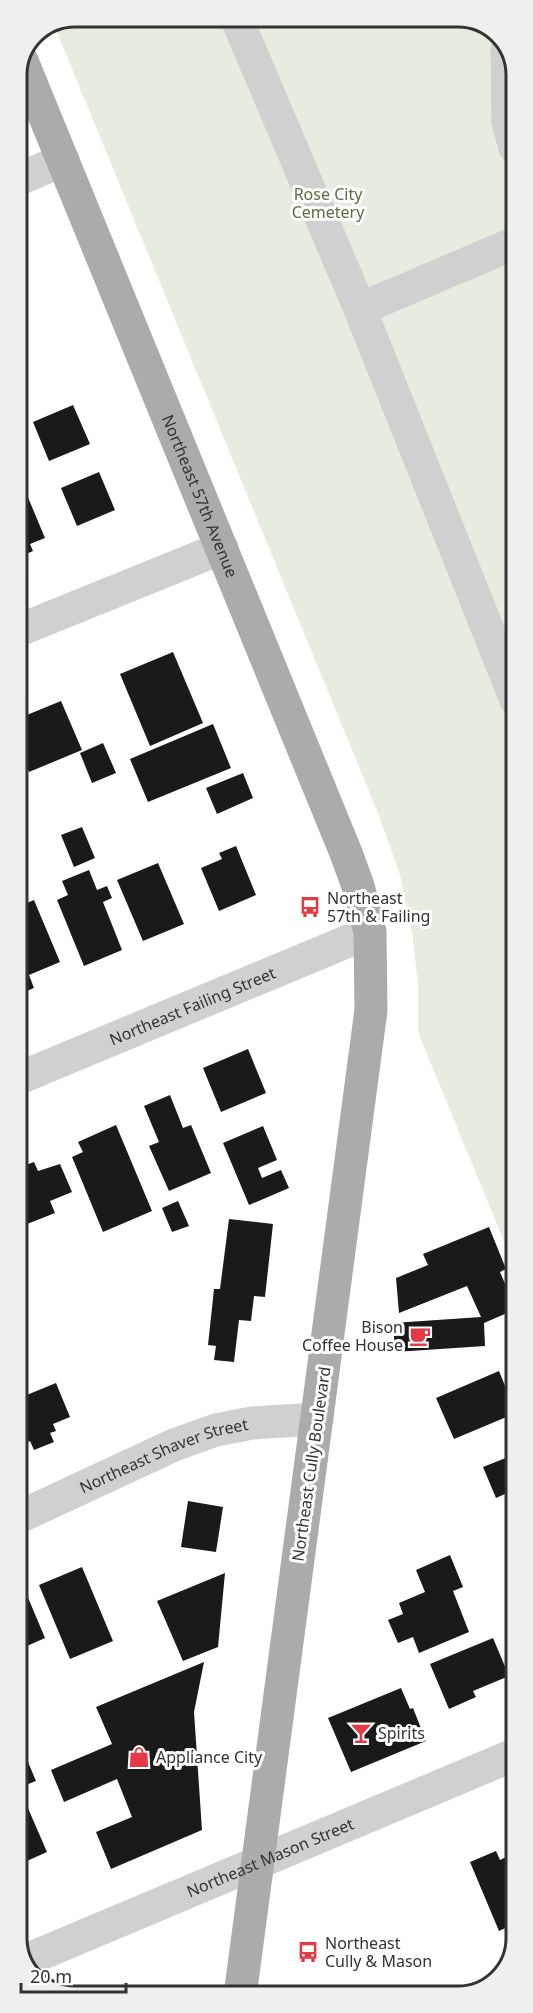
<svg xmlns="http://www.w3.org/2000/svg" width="533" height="2013" viewBox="0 0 533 2013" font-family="'Noto Sans',sans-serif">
  <rect width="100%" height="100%" fill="#fff"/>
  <path fill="#e6ecdf" d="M75 17H465L497 31 515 63 516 1271 418 1032V983L412 932 400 875 378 813 54 25Z"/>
  <path fill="#1a1a1a" d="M73 405 90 444 49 461 33 422Z
    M99 472 115 510 77 526 61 488Z
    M27 495 45 538 30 544 33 551 17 558V499Z
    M173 652 203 723 150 746 120 674Z
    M61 701 82 750 29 772 17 743V719Z
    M213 724 231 768 148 802 130 759Z
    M103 743 116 773 92 783 80 753Z
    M243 773 253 798 217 814 206 788Z
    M82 827 95 858 74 867 61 835Z
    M236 846 256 895 219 911 201 868 222 859 219 853Z
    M158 863 184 924 143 941 117 880Z
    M89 870 97 890 107 886 112 898 103 902 122 950 84 966 57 900 68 895 62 881Z
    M34 900 60 962 29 975 34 988 17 995V907Z
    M248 1049 266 1093 221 1112 203 1068Z
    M170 1095 183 1128 191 1125 211 1173 169 1191 149 1146 159 1142 144 1106Z
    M116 1125 152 1211 103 1232 72 1157 83 1152 78 1142Z
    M263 1126 277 1160 258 1168 262 1178 281 1170 289 1188 249 1205 223 1143Z
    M34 1162 38 1171 60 1164 72 1192 50 1201 55 1213 17 1228V1168Z
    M178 1201 189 1226 172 1232 162 1208Z
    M229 1219 273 1224 265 1297 254 1296 251 1321 239 1320 234 1362 214 1360 216 1346 208 1345 214 1289H220Z
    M489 1227 506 1269 500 1272 516 1309 484 1323 485 1346 395 1352 393 1323 481 1317 467 1286 399 1313 396 1278 428 1265 423 1254Z
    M499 1371 516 1413 454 1439 436 1398Z
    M56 1383 70 1417 53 1424 56 1431 50 1433 54 1442 34 1450 30 1441 20 1446 17 1438V1399Z
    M516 1454V1489L496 1498 483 1467Z
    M188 1501 223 1507 216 1552 181 1547Z
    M450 1555 463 1587 453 1591 469 1632 419 1653 413 1637 398 1643 388 1620 403 1614 399 1603 425 1592 416 1570Z
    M82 1567 113 1641 70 1659 39 1585Z
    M225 1573 218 1647 183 1661 157 1601Z
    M24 1588 45 1638 18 1650 17 1591Z
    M493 1638 509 1676 473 1691 476 1697 449 1709 430 1664Z
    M204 1662 194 1712 202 1830 111 1869 96 1832 132 1817 117 1779 64 1802 51 1770 112 1744 96 1707Z
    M401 1688 410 1709 413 1708 426 1741 351 1772 328 1718Z
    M18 1738 36 1781 18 1788Z
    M21 1792 47 1852 18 1865V1794Z
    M496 1851 500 1860 506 1857 516 1882V1923L499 1931 470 1862Z"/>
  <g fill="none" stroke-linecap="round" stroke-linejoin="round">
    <g stroke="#d0d0d0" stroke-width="33">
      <path d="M236 17 360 309 516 700"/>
      <path d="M507 48 508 122 515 148"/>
      <path d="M17 180 63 160"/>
      <path d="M360 309 515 243"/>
      <path d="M17 631 222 548"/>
      <path id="s1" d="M17 1079 370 932"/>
      <path id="s2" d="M17 1518 174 1445 216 1430 252 1423 317 1419"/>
      <path id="s3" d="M24 1961 516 1754"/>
    </g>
    <path stroke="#ababab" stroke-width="33" id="s4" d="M22 61 346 853 358 886 370 932 371 1010 240 1996"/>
  </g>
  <defs>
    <symbol id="bus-bare" viewBox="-9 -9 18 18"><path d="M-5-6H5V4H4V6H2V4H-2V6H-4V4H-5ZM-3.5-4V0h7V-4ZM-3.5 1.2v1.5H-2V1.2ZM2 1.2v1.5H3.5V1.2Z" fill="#e63946" stroke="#fff" stroke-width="2.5" paint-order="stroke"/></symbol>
    <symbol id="cafe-bare" viewBox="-9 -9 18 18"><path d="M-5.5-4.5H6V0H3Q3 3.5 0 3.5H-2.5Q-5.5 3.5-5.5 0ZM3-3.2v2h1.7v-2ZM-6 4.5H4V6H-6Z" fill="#e63946" stroke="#fff" stroke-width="2.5" paint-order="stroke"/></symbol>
    <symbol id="bar-bare" viewBox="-9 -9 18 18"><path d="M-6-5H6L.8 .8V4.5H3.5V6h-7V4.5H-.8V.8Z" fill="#e63946" stroke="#fff" stroke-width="2.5" paint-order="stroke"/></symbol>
    <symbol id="shop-bare" viewBox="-9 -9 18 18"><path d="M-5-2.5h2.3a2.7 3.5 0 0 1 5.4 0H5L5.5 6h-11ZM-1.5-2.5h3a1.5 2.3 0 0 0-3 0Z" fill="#e63946" stroke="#fff" stroke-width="2.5" paint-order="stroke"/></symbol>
  </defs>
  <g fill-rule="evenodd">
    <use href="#bus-bare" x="295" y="892" width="30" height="30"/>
    <use href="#cafe-bare" x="405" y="1321" width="30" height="30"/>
    <use href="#bar-bare" x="346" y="1718" width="30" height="30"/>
    <use href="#shop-bare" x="124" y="1742" width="30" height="30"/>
    <use href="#bus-bare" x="293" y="1937" width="30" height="30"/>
  </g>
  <g text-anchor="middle" stroke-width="6" stroke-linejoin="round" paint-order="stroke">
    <g font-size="16" fill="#56703f" stroke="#fff">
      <text x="328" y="200">Rose City<tspan x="328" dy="18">Cemetery</tspan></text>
    </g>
    <g font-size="16" fill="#333" stroke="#fff">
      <text dy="6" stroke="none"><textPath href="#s4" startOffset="470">Northeast 57th Avenue</textPath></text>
      <text dy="6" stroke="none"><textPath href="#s1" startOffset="190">Northeast Failing Street</textPath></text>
      <text dy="6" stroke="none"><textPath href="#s2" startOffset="160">Northeast Shaver Street</textPath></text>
      <text transform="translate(311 1464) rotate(-82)" y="6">Northeast Cully Boulevard</text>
      <text dy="6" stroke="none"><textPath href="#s3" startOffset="267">Northeast Mason Street</textPath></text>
    </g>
    <g font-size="16" fill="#333" stroke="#fff" text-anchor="start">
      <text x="327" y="904">Northeast<tspan x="327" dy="18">57th &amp; Failing</tspan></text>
      <text x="403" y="1333" text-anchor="end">Bison<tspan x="403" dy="18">Coffee House</tspan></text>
      <text x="378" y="1739">Spirits</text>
      <text x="156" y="1763">Appliance City</text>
      <text x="325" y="1949">Northeast<tspan x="325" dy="18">Cully &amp; Mason</tspan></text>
    </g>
  </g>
  <path d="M0 0H533V2013H0ZM75 27H458A48 48 0 0 1 506 75V1938A48 48 0 0 1 458 1986H75A48 48 0 0 1 27 1938V75A48 48 0 0 1 75 27Z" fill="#efefef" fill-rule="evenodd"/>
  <path fill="none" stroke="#333" stroke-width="3" d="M75 27H458A48 48 0 0 1 506 75V1938A48 48 0 0 1 458 1986H75A48 48 0 0 1 27 1938V75A48 48 0 0 1 75 27Z"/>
  <path d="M21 1983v9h105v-9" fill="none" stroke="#333333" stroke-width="3"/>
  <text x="30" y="1983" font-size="18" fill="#333333" stroke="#ffffff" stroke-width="4.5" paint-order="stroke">20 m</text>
</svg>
